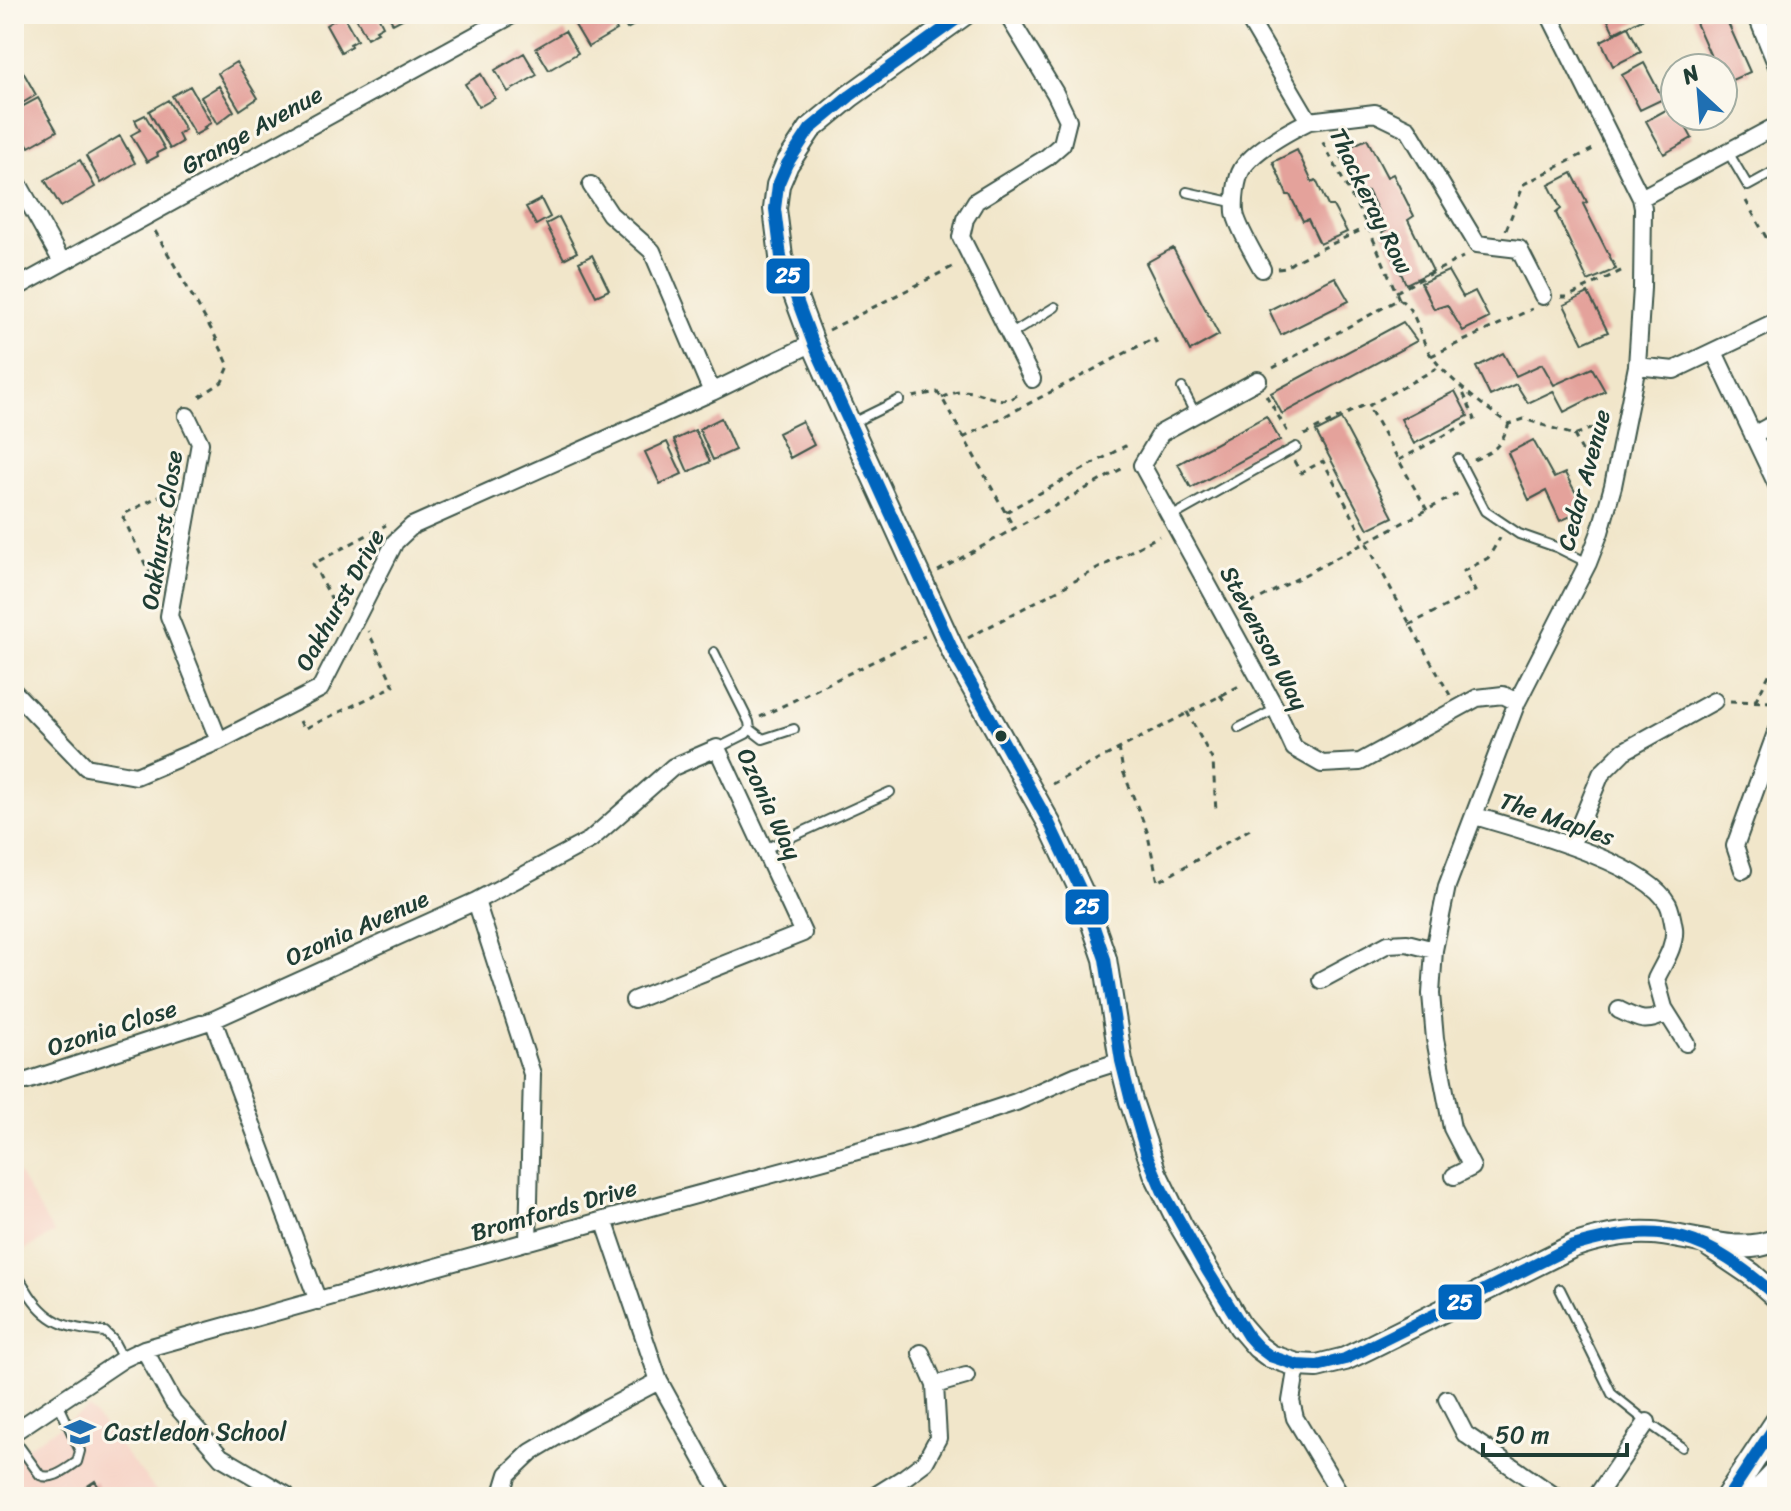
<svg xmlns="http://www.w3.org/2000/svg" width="1791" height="1511" viewBox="0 0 1791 1511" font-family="Sriracha,sans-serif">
  <rect width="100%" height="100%" fill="#fbf7ec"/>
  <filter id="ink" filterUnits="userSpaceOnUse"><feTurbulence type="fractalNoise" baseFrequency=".0125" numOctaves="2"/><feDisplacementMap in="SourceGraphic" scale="16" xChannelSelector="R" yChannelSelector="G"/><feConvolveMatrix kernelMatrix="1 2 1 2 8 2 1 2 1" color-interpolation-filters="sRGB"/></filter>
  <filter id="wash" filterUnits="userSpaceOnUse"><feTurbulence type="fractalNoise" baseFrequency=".006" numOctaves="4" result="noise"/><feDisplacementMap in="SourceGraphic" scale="32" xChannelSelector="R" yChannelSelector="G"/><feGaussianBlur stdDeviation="1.8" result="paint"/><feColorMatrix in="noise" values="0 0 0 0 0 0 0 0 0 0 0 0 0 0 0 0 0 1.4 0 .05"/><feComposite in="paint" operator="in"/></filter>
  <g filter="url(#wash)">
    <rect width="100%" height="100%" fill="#f1e6ca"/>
    <path fill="#f6d2c5" d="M14 1166 54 1233 14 1256Z
      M89 1408 161 1497H14V1455Z"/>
    <g id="blocks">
      <path fill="#e4a29b" d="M354 14H377L383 26 376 30 378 32 367 38Z
        M388 14H406L403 16 404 18 393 24Z
        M594 14H608L617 30 588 47 575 25Z
        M618 14H640L643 20 627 29Z
        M1605 14H1645L1646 17 1614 33Z
        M1697 14H1724L1750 72 1723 84V68H1716L1693 16Z
        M343 15 357 40 350 44 351 46 341 52 326 25Z
        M1628 27 1641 52 1613 66 1601 41Z
        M565 31 578 53 549 70 536 48Z
        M524 53 537 75 508 92 495 70Z
        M17 61 36 95 14 108V63Z
        M236 62 258 98 240 110 218 73Z
        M1644 63 1663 99 1640 110 1622 75Z
        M481 74 495 98 479 107 465 84Z
        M190 86 211 123 204 127 206 129 195 135 172 96Z
        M219 86 234 111 217 124 201 97Z
        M38 98 57 131 29 147 14 121V111Z
        M168 100 185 130 178 134 182 142 170 149 149 111Z
        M1675 105V116H1680L1692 138 1664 154 1646 121Z
        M145 115 165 149 157 153 158 156 147 162 131 135 140 130 135 120Z
        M120 136 135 163 101 183 86 156Z
        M1367 139 1387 177 1393 174 1414 216 1408 220 1433 271 1406 284 1382 232 1387 229 1368 191 1363 193 1338 152Z
        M1297 150 1312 182 1316 180 1328 206H1333L1347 232 1320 244 1308 219 1303 221 1290 195H1287L1273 162Z
        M80 160 95 187 61 207 45 180Z
        M1572 173 1587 202 1583 204 1616 269 1588 281 1556 213 1561 209 1549 185Z
        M541 199 550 217 536 225 526 207Z
        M559 217 577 252 564 259 546 224Z
        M1173 248 1219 335 1190 351 1146 263Z
        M592 255 609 290 596 296 579 262Z
        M1448 271 1463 297 1475 291 1489 318 1463 331 1447 305 1434 309 1421 283Z
        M1335 277 1349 301 1281 335 1269 310Z
        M1588 293 1608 332 1583 343 1564 305Z
        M1403 322 1417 341 1282 414 1271 393Z
        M1503 353 1516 376 1542 364 1554 385 1592 368 1605 391 1564 412 1553 391 1528 403 1516 384 1490 396 1476 367Z
        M1455 391 1468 416 1414 444 1401 419Z
        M1266 416 1280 440 1191 488 1178 464Z
        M721 418 735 450 713 460 699 429Z
        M1341 419 1393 517 1368 529 1316 432Z
        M802 421 814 445 790 458 778 433Z
        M695 430 710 462 688 472 674 440Z
        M1533 440 1554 478 1565 473 1585 510 1560 521 1546 491 1529 500 1508 453Z
        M667 442 682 474 660 484 645 452Z
        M95 1481 105 1497H71Z"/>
    </g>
  </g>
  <g filter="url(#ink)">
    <use href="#blocks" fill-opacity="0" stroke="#3e564a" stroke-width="2"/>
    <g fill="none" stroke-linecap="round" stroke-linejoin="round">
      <defs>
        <path id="lane" d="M1728 152 1748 186 1777 170
          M1187 192 1236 203
          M1010 335 1055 307
          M1182 388 1195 413
          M850 424 899 400
          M1458 459 1485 511 1519 534 1556 547 1588 563
          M1171 517 1296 447
          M714 652 749 722 750 729 746 734 718 748
          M1239 728 1276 709
          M750 729 763 739 794 729
          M765 849 890 792
          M14 1266C17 1275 21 1282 26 1289 46 1323 67 1329 105 1332L113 1340 123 1359
          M1560 1289 1612 1394 1647 1422 1682 1447
          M14 1439 40 1475C53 1481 66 1469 77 1462L80 1451 58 1403"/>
        <path id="street" d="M1007 14 1055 93 1068 120 1062 144 1046 158 976 201 965 219 961 237 1032 379
          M1246 14 1309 121 1375 113 1408 129 1477 244 1519 249 1543 296
          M1756 14 1777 66
          M14 176 62 262
          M591 185 610 214 652 251 712 392
          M1641 198 1774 127 1777 123
          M1262 269C1256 258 1236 224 1235 212 1234 201 1236 179 1242 169 1254 150 1289 131 1309 121
          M14 289 514 14
          M1714 352 1777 485
          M1637 366 1674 370 1777 321
          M1258 380 1161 433 1142 465 1276 709 1294 748 1322 764 1360 762 1477 698 1503 695 1517 702
          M187 416 200 443 169 616 219 741
          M1753 435 1777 422
          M14 692 86 767 136 776 219 741 320 689 395 542 412 526 712 392 813 343
          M1475 816C1521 830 1645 862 1668 904 1671 910 1673 922 1674 928 1676 946 1663 964 1656 979L1664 1008 1686 1043
          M1571 846 1601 774 1624 751 1714 701
          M1743 870 1735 846 1777 730
          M476 901 590 840 673 767 717 748 803 933 634 1000
          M1321 980 1388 944 1407 943 1434 950
          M1619 1010C1639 1020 1646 1024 1667 1013
          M27 1081 213 1020
          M1454 1176 1472 1167 1452 1128 1435 1039 1431 994 1434 950 1447 886 1517 702 1588 563 1600 532 1613 486 1637 366 1642 288 1643 208 1641 198 1549 14
          M604 1220 659 1381 723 1497
          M318 1301 213 1020 476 901 532 1074 528 1242
          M144 1349 173 1402 221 1457 286 1495 287 1497
          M1297 1365 1291 1401 1295 1418 1342 1497
          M935 1385 966 1376
          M1447 1399 1465 1434 1556 1497
          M14 1432 123 1359 144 1349 604 1220 916 1135 1016 1102 1077 1075 1121 1061
          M501 1497 508 1474 531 1452 583 1421 659 1381
          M873 1497 905 1477 925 1462 938 1438 935 1385 921 1353
          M1596 1497 1647 1422"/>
        <path id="secondary" d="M964 14 850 96 810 129 787 164 778 185 775 209 781 257 813 343 833 388 955 655 1049 823 1083 895 1105 959 1121 1061 1131 1101 1155 1173 1180 1224 1240 1326 1258 1347 1270 1356 1297 1365 1317 1366 1345 1359 1368 1348 1573 1246C1599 1237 1625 1231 1653 1233 1694 1236 1737 1257 1777 1240
          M1711 1247 1751 1274 1777 1297"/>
        <path id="primary" d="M1728 1497 1777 1423
          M1754 1497 1777 1473"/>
      </defs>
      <use href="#lane" stroke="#3e564a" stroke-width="12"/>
      <use href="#street" stroke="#3e564a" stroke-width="20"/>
      <use href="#secondary" stroke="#3e564a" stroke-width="26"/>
      <use href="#primary" stroke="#3e564a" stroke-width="28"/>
      <path stroke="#3e564a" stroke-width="3" stroke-dasharray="6 6" stroke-linecap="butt" d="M1746 201 1777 257
        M1506 230 1524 184 1597 147
        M155 231 215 336 229 366 222 382 195 400
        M1278 269 1285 268 1295 261 1368 227
        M1396 292 1463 257
        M1561 297H1567L1623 270
        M1399 299C1419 311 1419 341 1433 358 1454 384 1482 405 1509 424L1524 419 1574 435 1609 422
        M829 330 954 266
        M1431 356 1532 309
        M1273 368 1399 299 1368 227 1320 137
        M1266 395 1290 436
        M913 397 937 392 942 398 1014 528
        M942 398C952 393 962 390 973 392 991 396 1005 407 1021 392
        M1304 435 1364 405 1368 406
        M1574 435 1596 477
        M963 438 1154 338 1158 347
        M1399 460 1475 419 1461 388
        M1474 460C1497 449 1499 448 1509 424
        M1294 461 1301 473 1323 461C1365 539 1405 618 1450 695
        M1427 510 1368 406 1441 366
        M1006 512 1125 446 1128 453
        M938 571 1123 468
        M156 587 122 515 173 489
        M1240 609 1459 493
        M338 611 313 564 386 525
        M1409 625 1475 591 1464 571 1488 558 1500 538
        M968 638 1159 536
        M1220 695 1227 704
        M1730 701 1777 702
        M1755 701 1777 660
        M1187 712 1213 761 1216 812
        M760 717 925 636
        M300 721 304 729 394 686 368 631
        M1119 748 1123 771 1147 831 1158 882 1252 828
        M1052 784 1243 684"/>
      <use href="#lane" stroke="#fff" stroke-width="8"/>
      <use href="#street" stroke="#fff" stroke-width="16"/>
      <use href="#secondary" stroke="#fff" stroke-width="22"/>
      <use href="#primary" stroke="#fff" stroke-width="24"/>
      <defs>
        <path id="bus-1" d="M964 14 850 96 810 129 787 164 778 185 775 209 781 257 813 343 955 655 1049 823 1083 895 1105 959 1121 1061 1131 1101 1147 1155 1162 1190 1207 1270 1248 1336 1258 1347 1270 1356 1297 1365 1317 1366 1345 1359 1573 1246C1666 1219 1706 1235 1777 1297
          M1728 1497 1777 1423"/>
      </defs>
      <use href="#bus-1" stroke="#fbf7ec" stroke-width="18"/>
      <use href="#bus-1" stroke="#0065bd" stroke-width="12"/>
    </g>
  </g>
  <defs>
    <symbol id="school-bare" viewBox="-9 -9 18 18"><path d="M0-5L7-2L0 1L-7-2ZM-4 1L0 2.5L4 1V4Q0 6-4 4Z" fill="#1f6fb2" stroke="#fbf7ec" stroke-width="2.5" paint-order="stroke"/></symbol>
  </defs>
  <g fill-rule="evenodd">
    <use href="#school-bare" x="58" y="1410" width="44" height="44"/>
  </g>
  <circle fill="#1f3d34" stroke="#fbf7ec" stroke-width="3" cx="1001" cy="736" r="7"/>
  <g text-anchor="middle" stroke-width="6" stroke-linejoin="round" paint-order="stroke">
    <g font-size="24" fill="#1f3d34" stroke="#fbf7ec">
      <text transform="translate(252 130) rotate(-29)" y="8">Grange Avenue</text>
      <text transform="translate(1371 201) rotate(64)" y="8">Thackeray Row</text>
      <text transform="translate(1584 480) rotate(-75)" y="8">Cedar Avenue</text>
      <text transform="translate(162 530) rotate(-81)" y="8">Oakhurst Close</text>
      <text transform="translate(340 600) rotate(-61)" y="8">Oakhurst Drive</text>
      <text transform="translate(1264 638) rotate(62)" y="8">Stevenson Way</text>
      <text transform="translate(769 804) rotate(65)" y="8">Ozonia Way</text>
      <text transform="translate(1557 819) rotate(19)" y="8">The Maples</text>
      <text transform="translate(357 928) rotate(-24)" y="8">Ozonia Avenue</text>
      <text transform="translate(112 1028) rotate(-18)" y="8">Ozonia Close</text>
      <text transform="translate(554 1210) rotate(-16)" y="8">Bromfords Drive</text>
    </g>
    <g font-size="24" fill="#1f3d34" stroke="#fbf7ec" text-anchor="start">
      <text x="104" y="1440">Castledon School</text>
    </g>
  </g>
  <g stroke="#fbf7ec" stroke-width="3">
    <rect x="765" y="257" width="46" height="38" rx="8" fill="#0065bd"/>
    <rect x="1064" y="888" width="46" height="38" rx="8" fill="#0065bd"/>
    <rect x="1437" y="1283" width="46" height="38" rx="8" fill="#0065bd"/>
  </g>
  <g font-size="22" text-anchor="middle" font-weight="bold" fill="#fff">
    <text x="788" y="283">25</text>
    <text x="1087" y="914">25</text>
    <text x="1460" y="1310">25</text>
  </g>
  <rect width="1791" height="1511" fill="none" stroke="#fbf7ec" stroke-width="48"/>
  <g transform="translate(1699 92) rotate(334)"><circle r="38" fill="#fbf7ec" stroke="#a3ada2" stroke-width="2"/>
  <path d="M0-6L14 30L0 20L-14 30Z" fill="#1f6fb2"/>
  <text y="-12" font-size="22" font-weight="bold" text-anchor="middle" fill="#1f3d34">N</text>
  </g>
  <path d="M1483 1443v12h144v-12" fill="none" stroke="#1f3d34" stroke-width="4"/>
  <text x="1495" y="1443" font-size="24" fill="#1f3d34" stroke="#fbf7ec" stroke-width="6" paint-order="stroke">50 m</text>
</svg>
